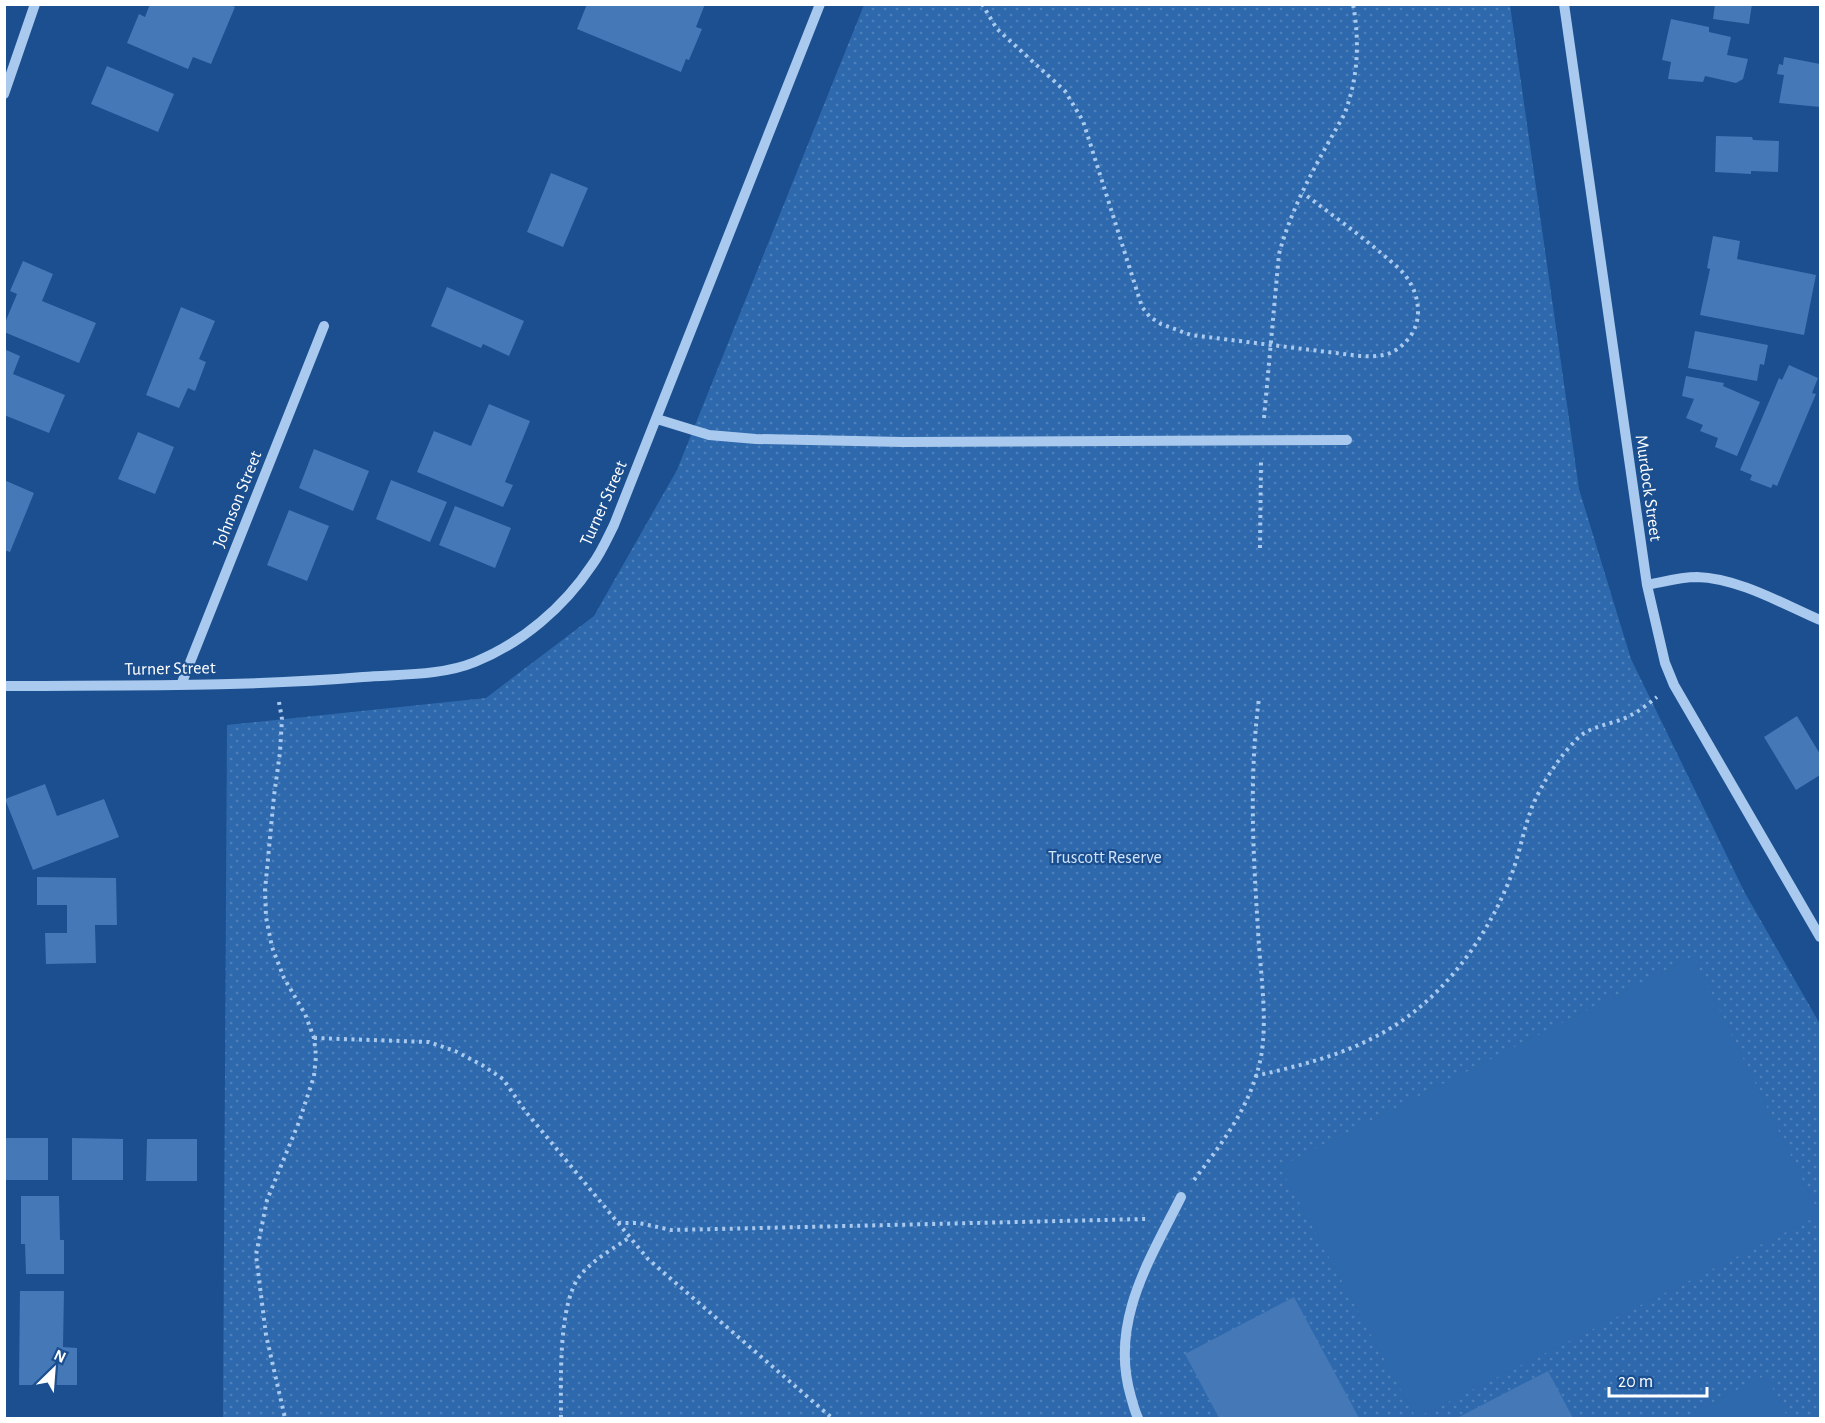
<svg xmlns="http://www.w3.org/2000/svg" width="1825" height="1423" viewBox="0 0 1825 1423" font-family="'Alegreya Sans',sans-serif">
  <defs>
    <pattern id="grass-dots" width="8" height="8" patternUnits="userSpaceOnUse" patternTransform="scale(1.5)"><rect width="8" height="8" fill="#2e69ad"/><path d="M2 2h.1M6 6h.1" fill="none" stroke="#4d80b9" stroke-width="1.8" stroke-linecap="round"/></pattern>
  </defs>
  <rect width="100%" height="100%" fill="#1b4f8f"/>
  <path fill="url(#grass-dots)" d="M864 5H1510L1579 489 1631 659 1745 893 1820 1024V1418H223L227 725 486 698 594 616 677 470Z"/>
  <path fill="#2e69ad" d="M1693 956 1820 1215 1416 1418 1280 1167Z
    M1766 1375 1788 1418H1682Z"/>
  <path fill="#4478b7" d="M150 4H229L235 7 211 64 193 57 188 69 127 43 139 14 145 17Z
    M587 4H705L696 27 702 29 689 60 686 59 681 72 577 29Z
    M1715 4H1752L1749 24 1713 19Z
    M1671 19 1709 27V32L1731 37 1727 55 1748 59 1743 79 1736 83 1705 76 1703 82 1668 79 1671 62 1662 60Z
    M1784 57 1820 64V107L1779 103 1784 75 1777 74 1779 64 1783 65Z
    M107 66 174 94 158 132 91 104Z
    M1716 136 1752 137 1753 140 1779 141 1778 172 1751 171V174L1715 172Z
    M551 173 588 188 563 247 527 232Z
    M1713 236 1740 241 1737 259 1816 275 1804 335 1700 315 1710 269 1707 268Z
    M23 261 53 274 42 301 96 323 79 363 4 332V325L17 294 10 291Z
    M447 287 524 321 509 356 483 344 481 348 431 326Z
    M181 307 215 321 199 359 206 362 195 391 188 388 179 408 146 395Z
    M1695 331 1768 345 1764 365 1760 364 1757 381 1688 368Z
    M4 349 20 356 13 374 65 395 49 433 4 415Z
    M1789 365 1818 378 1812 393 1816 394 1777 486 1773 484 1771 488 1750 480 1752 475 1740 470 1779 378 1782 380Z
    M1686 376 1724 383 1723 386 1760 402 1737 456 1715 447 1718 438 1700 431 1703 425 1686 418 1694 399 1682 396Z
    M489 404 530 421 505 482 513 485 503 507 417 472 434 431 471 446Z
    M138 432 174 447 155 494 118 479Z
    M314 449 369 471 353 511 299 488Z
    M4 480 34 493 10 552 4 550Z
    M391 480 447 502 430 542 376 519Z
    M455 506 511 528 495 568 439 545Z
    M289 510 329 526 307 581 267 565Z
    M1797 716 1820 754V775L1796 790 1764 737Z
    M45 784 57 816 104 799 119 837 33 870 5 799Z
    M37 877 116 878 117 925H95L96 963 46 964 45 933H67V905H37Z
    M4 1138H48V1180H4Z
    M72 1138 123 1139V1180H72Z
    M147 1139H197V1181H146Z
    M21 1196H59L60 1240H64V1274H26L25 1244H21Z
    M20 1291H64L63 1347 77 1348V1385H19Z
    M1294 1297 1359 1418H1219L1185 1354Z
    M1548 1371 1573 1418H1457Z"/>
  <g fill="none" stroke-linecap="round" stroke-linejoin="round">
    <path stroke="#a9c9ee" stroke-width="4" stroke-dasharray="3 4.5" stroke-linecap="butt" d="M982 4 997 29 1065 91 1083 121 1142 307 1150 317 1161 324 1191 335 1360 356C1382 357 1394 356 1409 338 1422 322 1420 298 1409 281 1404 272 1395 265 1387 258 1360 235 1331 214 1303 193
      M1264 418 1279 254C1292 205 1319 159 1344 115 1358 79 1360 43 1353 4
      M1260 548 1261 462
      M279 702 282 719 280 752 274 796 265 890 266 917 272 947 284 978 305 1014 314 1038 316 1056 314 1076 299 1122 267 1200 256 1255 266 1335 285 1418
      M314 1038 429 1042 455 1051 482 1065 503 1079 526 1112 648 1259 832 1418
      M1255 1076C1299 1066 1344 1055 1384 1032 1441 1000 1485 941 1509 881 1519 857 1523 831 1532 807 1542 783 1559 757 1577 739 1592 724 1614 725 1631 715 1640 711 1649 703 1657 697
      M1194 1180C1223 1142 1251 1106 1261 1057 1268 1017 1260 971 1258 930 1253 852 1249 776 1259 698
      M618 1223H639L671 1230 718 1229 1146 1219
      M561 1418C561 1383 558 1306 579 1277 592 1260 613 1249 630 1237"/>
    <path stroke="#a9c9ee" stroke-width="10" d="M1564 4 1647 585 1665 663 1674 685 1820 937
      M4 94 35 4
      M657 419 709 435 756 439 903 442 1347 440
      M1647 585C1663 582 1680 577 1697 577 1738 578 1783 604 1820 620
      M181 685 324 326
      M4 686C124 685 244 687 363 677 399 674 441 676 475 662 522 643 564 607 592 565 601 553 607 539 614 525L820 4
      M1138 1418C1135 1412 1133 1404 1131 1397 1109 1323 1149 1261 1181 1197"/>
  </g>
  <g text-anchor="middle" stroke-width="4.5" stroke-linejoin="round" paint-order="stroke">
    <g font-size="18" fill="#fff" stroke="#1b4f8f">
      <text transform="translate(1649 488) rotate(82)" y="6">Murdock Street</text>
      <text transform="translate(237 499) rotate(-68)" y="6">Johnson Street</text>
      <text transform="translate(603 503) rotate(-66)" y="6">Turner Street</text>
      <text transform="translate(170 668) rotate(-1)" y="6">Turner Street</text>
    </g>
    <g font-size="18" fill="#cfe3fa" stroke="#1b4f8f">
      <text x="1105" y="863">Truscott Reserve</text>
    </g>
  </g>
  <rect width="1825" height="1423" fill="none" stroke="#ffffff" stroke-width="12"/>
  <g transform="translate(54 1369) rotate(25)" stroke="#1b4f8f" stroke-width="4.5" paint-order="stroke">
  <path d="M0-4.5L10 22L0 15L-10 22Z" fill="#ffffff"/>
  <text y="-9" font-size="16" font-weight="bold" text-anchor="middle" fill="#ffffff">N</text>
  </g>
  <path d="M1609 1387v9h98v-9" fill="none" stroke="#ffffff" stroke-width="3"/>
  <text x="1618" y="1387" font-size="18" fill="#ffffff" stroke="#1b4f8f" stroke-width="4.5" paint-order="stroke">20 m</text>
</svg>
